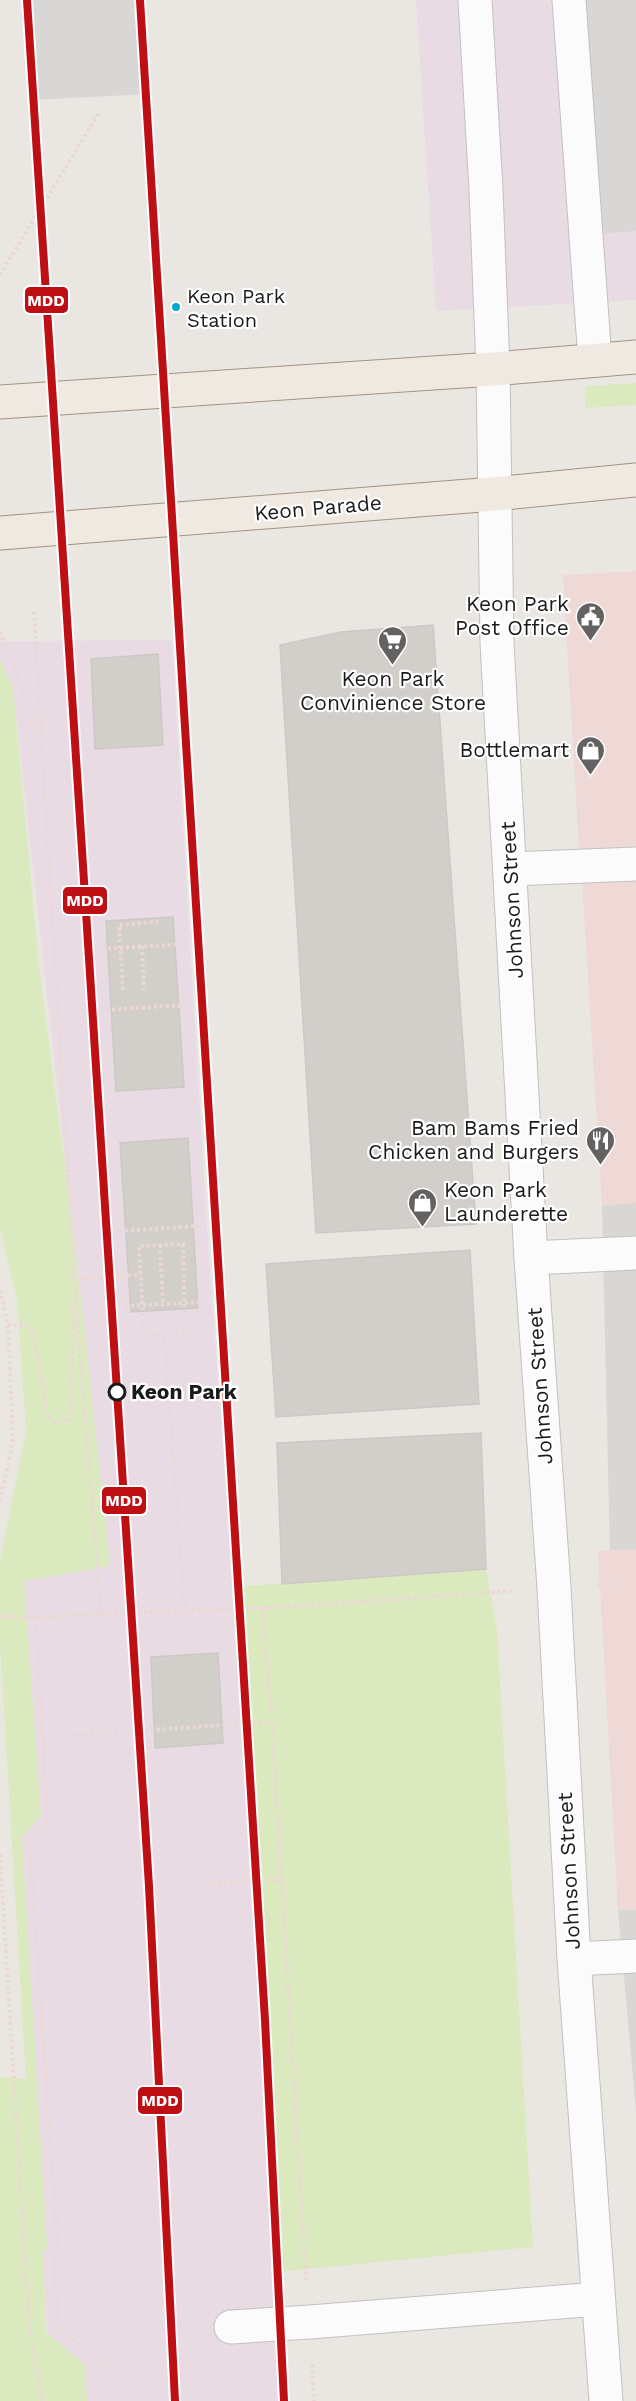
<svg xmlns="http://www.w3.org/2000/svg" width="636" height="2401" viewBox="0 0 636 2401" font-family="'Work Sans',sans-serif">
  <rect width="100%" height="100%" fill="#eae7e2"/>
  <path fill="#d9d7d4" d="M636 1203V2111L618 1910 602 1205Z"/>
  <path fill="#eed9d7" d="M636 571V846L579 850 563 575Z
    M636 878V1203L602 1205 582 881Z
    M636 1549V1910H618L598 1551Z"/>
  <path fill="#e8dbe4" d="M416 0H636V300L436 311Z
    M172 640 208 1244 248 1787 271 2143 282 2401H87L85 2365 47 2332 43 2255 47 2246 22 1837 41 1816 24 1581 110 1565 13 688 0 659V641Z"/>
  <path fill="#daeabe" d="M636 383V405L585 408 586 386Z
    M0 659 13 688 40 974 74 1234 110 1566 24 1581 41 1816 22 1837 47 2246 43 2255 46 2332 85 2365 87 2401H0V2077L26 2079 0 1645V1561L26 1431 17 1300 0 1229Z
    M486 1569 497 1630 533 2247 277 2272 232 1587Z"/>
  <path fill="#d8d7d5" d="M26 0H144L149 94 32 100Z
    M583 0H636V231L597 234Z"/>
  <path fill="#d2cfcb" stroke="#cdc8c4" stroke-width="1.5" d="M433 625 476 1224 316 1233 280 645 341 632Z
    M158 654 163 745 95 749 91 659Z
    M173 917 184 1087 116 1091 106 921Z
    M188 1138 198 1308 131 1312 120 1143Z
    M470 1250 479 1404 276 1417 266 1264Z
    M481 1433 486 1569 282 1584 277 1443Z
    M218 1653 223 1743 155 1748 151 1657Z"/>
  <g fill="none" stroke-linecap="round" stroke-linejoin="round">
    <defs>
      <path id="minor" d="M475 0 486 190 493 369 497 643 531 1258 554 1588 574 1959 606 2401
        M569 0 595 360
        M511 869 636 864
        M531 1258 636 1253
        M574 1959 636 1956
        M231 2327 310 2322 597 2299"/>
      <path id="major" d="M0 402 493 369 636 357
        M0 533 494 494 636 480"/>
    </defs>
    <use href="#minor" stroke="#c2c1bf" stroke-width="35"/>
    <use href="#major" stroke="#a09380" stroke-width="35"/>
    <path stroke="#ead7d6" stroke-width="4" stroke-dasharray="3 3" stroke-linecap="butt" d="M0 275 99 113
      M34 612 74 1279 101 1613
      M0 632 39 732
      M142 946 144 989
      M123 990 119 925 162 921
      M106 1010 185 1005
      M119 1231 199 1226
      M183 1244 185 1333 144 1336 139 1246Z
      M160 1245 163 1304
      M74 1279 140 1275
      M0 1290 8 1325 13 1442 0 1500
      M8 1325H26L34 1333 47 1415 54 1422 71 1419 73 1301
      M164 1335 185 1611
      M597 1585 616 1584
      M262 1607 272 1722 306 2280
      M0 1616C41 1619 82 1614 123 1613 253 1610 382 1600 511 1591
      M36 1618 47 1821 29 1838 58 2250 53 2257 59 2328 115 2374
      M43 1737 272 1722
      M0 1854 29 2326 43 2401
      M206 1884 281 1880
      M312 2364 314 2401"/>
    <use href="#minor" stroke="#fcfbfb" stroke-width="33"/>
    <use href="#major" stroke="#f0e9e2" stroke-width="33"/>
    <path stroke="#ead7d6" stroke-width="4" stroke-dasharray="3 3" stroke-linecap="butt" d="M102 949 184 944
      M125 1306 204 1302"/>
    <defs>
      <path id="rail-1" d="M27 0 149 1886 175 2401
        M140 0 265 2020 284 2401"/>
    </defs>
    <use href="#rail-1" stroke="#fff" stroke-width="12"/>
    <use href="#rail-1" stroke="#be1014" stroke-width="8"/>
  </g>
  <defs>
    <symbol id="civic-pin" viewBox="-11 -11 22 30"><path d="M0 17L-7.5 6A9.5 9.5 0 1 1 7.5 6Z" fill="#636261" stroke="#fff"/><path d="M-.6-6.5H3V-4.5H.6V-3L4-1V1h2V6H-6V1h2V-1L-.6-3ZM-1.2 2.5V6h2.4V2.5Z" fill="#fff"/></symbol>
    <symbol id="supermarket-pin" viewBox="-11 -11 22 30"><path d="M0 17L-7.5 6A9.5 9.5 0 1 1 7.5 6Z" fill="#636261" stroke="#fff"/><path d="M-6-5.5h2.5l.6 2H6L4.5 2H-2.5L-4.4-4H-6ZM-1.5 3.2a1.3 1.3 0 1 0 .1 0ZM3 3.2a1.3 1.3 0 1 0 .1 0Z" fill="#fff"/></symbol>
    <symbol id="shop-pin" viewBox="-11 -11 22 30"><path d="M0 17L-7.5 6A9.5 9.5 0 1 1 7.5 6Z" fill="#636261" stroke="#fff"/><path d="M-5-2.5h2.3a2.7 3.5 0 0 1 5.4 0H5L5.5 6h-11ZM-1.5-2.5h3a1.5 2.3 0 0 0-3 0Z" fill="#fff"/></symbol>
    <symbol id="restaurant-pin" viewBox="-11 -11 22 30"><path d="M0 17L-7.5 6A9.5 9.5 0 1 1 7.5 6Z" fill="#636261" stroke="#fff"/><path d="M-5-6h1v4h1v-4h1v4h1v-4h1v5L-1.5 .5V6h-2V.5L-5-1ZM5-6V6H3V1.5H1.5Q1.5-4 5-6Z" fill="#fff"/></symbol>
  </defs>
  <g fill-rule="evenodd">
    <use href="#civic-pin" x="574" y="600" width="33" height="45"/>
    <use href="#supermarket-pin" x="376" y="624" width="33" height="45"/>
    <use href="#shop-pin" x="574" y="734" width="33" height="45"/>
    <use href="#restaurant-pin" x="584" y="1124" width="33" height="45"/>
    <use href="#shop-pin" x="406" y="1186" width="33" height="45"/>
  </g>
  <circle fill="#00a9ce" stroke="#fff" stroke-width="2" cx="176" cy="307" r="5"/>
  <circle fill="#fff" stroke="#1b1b1b" stroke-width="3" cx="117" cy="1392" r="8"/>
  <g text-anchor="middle" stroke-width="4.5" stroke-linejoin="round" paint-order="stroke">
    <g font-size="20" fill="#1b1b1b" stroke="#fff" text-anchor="start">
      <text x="187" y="303">Keon Park<tspan x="187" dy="24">Station</tspan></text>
    </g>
    <g font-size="21" fill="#1b1b1b" stroke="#fff">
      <text transform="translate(318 508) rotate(-5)" y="7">Keon Parade</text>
      <text transform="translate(512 900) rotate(-93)" y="7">Johnson Street</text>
      <text transform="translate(540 1386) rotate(-94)" y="7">Johnson Street</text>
      <text transform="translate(569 1871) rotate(-93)" y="7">Johnson Street</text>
    </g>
    <g font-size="21" fill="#1b1b1b" stroke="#fff" text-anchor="end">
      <text x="569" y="611">Keon Park<tspan x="569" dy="24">Post Office</tspan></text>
      <text x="393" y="686" text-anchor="middle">Keon Park<tspan x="393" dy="24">Convinience Store</tspan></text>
      <text x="569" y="757">Bottlemart</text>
      <text x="579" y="1135">Bam Bams Fried<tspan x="579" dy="24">Chicken and Burgers</tspan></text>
      <text x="444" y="1197" text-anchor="start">Keon Park<tspan x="444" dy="24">Launderette</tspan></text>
    </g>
    <g font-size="21" font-weight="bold" fill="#1b1b1b" stroke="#fff" text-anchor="start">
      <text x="131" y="1399">Keon Park</text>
    </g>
  </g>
  <g stroke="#fff" stroke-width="2">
    <rect x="24" y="286" width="45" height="28" rx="6" fill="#be1014"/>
    <rect x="62" y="886" width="46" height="29" rx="6" fill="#be1014"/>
    <rect x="101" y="1486" width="46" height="29" rx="6" fill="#be1014"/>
    <rect x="137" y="2086" width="46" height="29" rx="6" fill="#be1014"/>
  </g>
  <g font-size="16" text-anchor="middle" font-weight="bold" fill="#fff">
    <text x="46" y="306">MDD</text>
    <text x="85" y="906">MDD</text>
    <text x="124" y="1506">MDD</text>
    <text x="160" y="2106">MDD</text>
  </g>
</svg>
